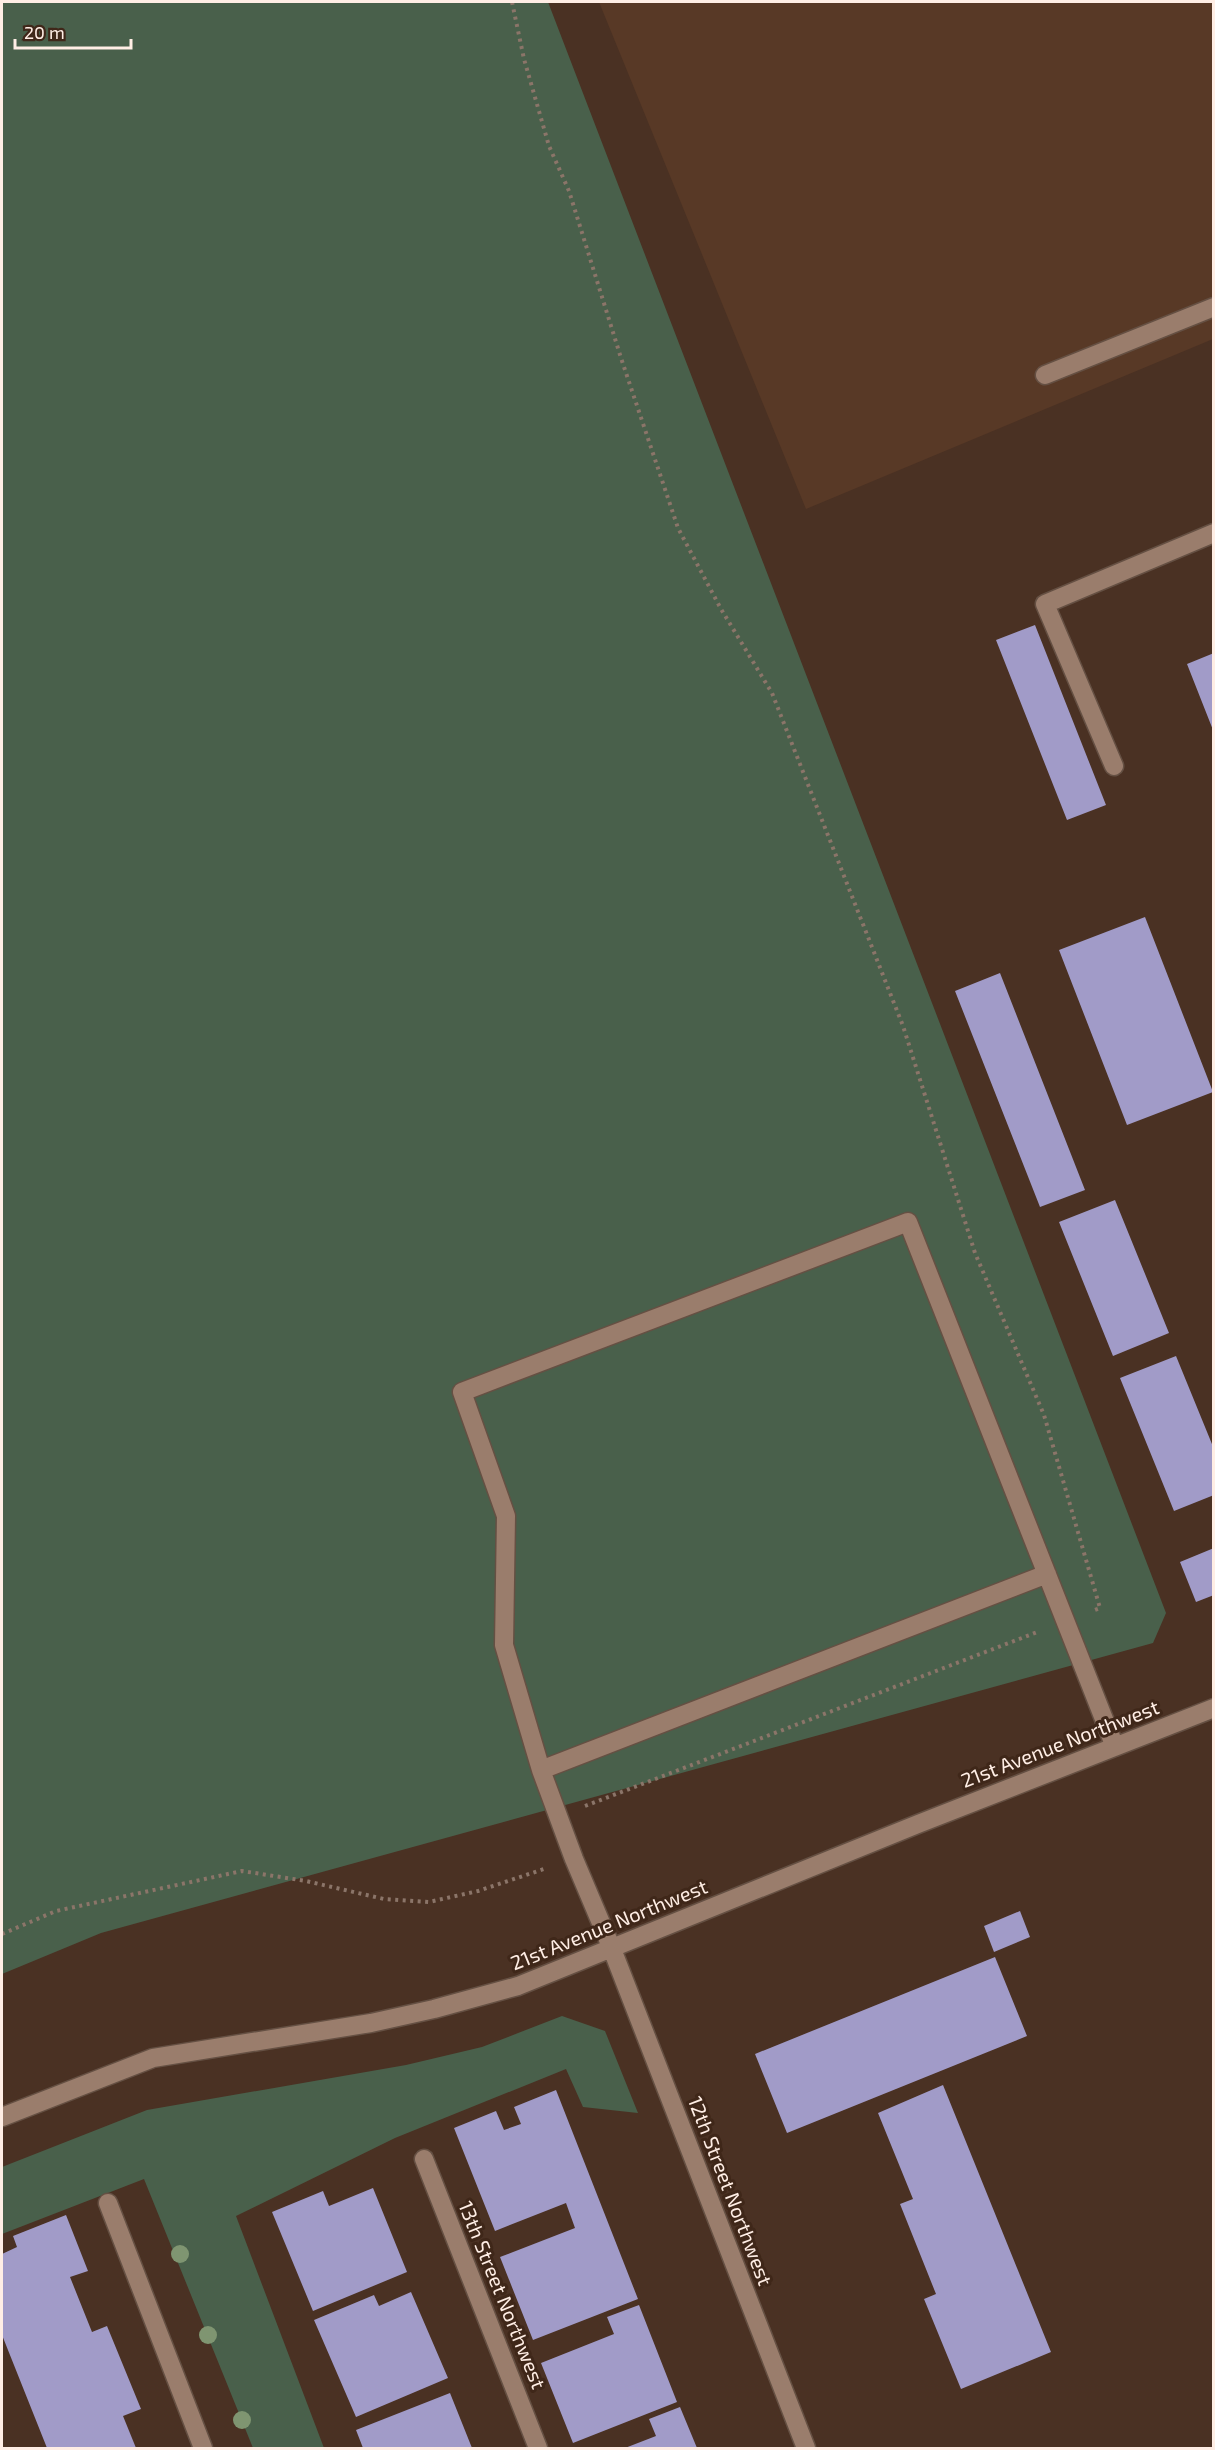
<svg xmlns="http://www.w3.org/2000/svg" width="1215" height="2450" viewBox="0 0 1215 2450" font-family="'Exo 2',sans-serif">
  <rect width="100%" height="100%" fill="#4a3123"/>
  <path fill="#583926" d="M599 2H1213V339L806 509Z"/>
  <path fill="#49604b" d="M2 2H548L1166 1613 1153 1643 101 1933 2 1974Z
    M562 2016 605 2031 638 2113 583 2107 566 2069 395 2138 236 2216 324 2448H253L144 2179 2 2234V2167L147 2110 406 2065 482 2047Z"/>
  <path fill="#a19bc8" d="M1035 625 1106 805 1067 820 996 640Z
    M1214 653V730H1213L1187 664Z
    M1145 917 1213 1092 1127 1125 1059 950Z
    M1000 973 1085 1190 1040 1207 955 991Z
    M1115 1200 1169 1333 1113 1356 1059 1222Z
    M1176 1356 1214 1449V1495L1174 1511 1120 1378Z
    M1214 1548V1595L1196 1602 1180 1562Z
    M1020 1911 1030 1937 994 1952 984 1926Z
    M995 1957 1027 2036 787 2133 755 2054Z
    M943 2085 1051 2352 961 2389 924 2299 936 2294 900 2204 913 2199 878 2113Z
    M556 2090 638 2299 533 2340 500 2257 575 2228 566 2203 495 2231 454 2128 496 2111 504 2130 521 2124 514 2107Z
    M373 2188 407 2272 313 2311 272 2212 323 2191 329 2206Z
    M66 2215 88 2271 70 2277 92 2332 107 2326 141 2409 123 2416 136 2448H47L2 2335V2254L17 2247 13 2236Z
    M411 2292 448 2378 356 2417 314 2320 374 2295 379 2306Z
    M639 2305 677 2402 573 2443 541 2363 614 2334 607 2317Z
    M450 2393 472 2448H363L356 2430Z
    M680 2407 697 2448H625L656 2436 649 2419Z"/>
  <g fill="none" stroke-linecap="round" stroke-linejoin="round">
    <defs>
      <path id="minor" d="M1045 375 1214 307
        M1114 766 1045 604 1214 533
        M541 1770 1047 1574
        M2 2117 153 2058 371 2023 434 2009 518 1986 918 1824 1214 1708
        M424 2159 538 2448
        M108 2203 203 2448
        M806 2448 612 1949 574 1859 541 1770 504 1645 506 1516 462 1392 908 1222 1115 1747"/>
    </defs>
    <use href="#minor" stroke="#655043" stroke-width="21"/>
    <path stroke="#8b7569" stroke-width="4" stroke-dasharray="3 4.5" stroke-linecap="butt" d="M512 2 524 59 549 146 569 191 621 358 678 528 721 609 772 693 903 1026 975 1253 1044 1415 1100 1608 1092 1611
      M585 1806 1040 1631
      M2 1934 56 1911 242 1871 306 1881 384 1899 429 1902 478 1891 547 1868"/>
    <use href="#minor" stroke="#9a7d6c" stroke-width="18"/>
  </g>
  <g fill="#7f9571">
    <circle cx="180" cy="2254" r="9"/>
    <circle cx="208" cy="2335" r="9"/>
    <circle cx="242" cy="2420" r="9"/>
  </g>
  <g text-anchor="middle" stroke-width="6" stroke-linejoin="round" paint-order="stroke">
    <g font-size="20" fill="#ffeee5" stroke="#3f2719">
      <text transform="translate(1060 1744) rotate(-21)" y="7">21st Avenue Northwest</text>
      <text transform="translate(609 1925) rotate(-22)" y="7">21st Avenue Northwest</text>
      <text transform="translate(730 2191) rotate(69)" y="7">12th Street Northwest</text>
      <text transform="translate(502 2295) rotate(68)" y="7">13th Street Northwest</text>
    </g>
  </g>
  <rect width="1215" height="2450" fill="none" stroke="#ffeee5" stroke-width="6"/>
  <path d="M15 39v9h116v-9" fill="none" stroke="#ffeee5" stroke-width="3"/>
  <text x="24" y="39" font-size="18" fill="#ffeee5" stroke="#3f2719" stroke-width="4.5" paint-order="stroke">20 m</text>
</svg>
